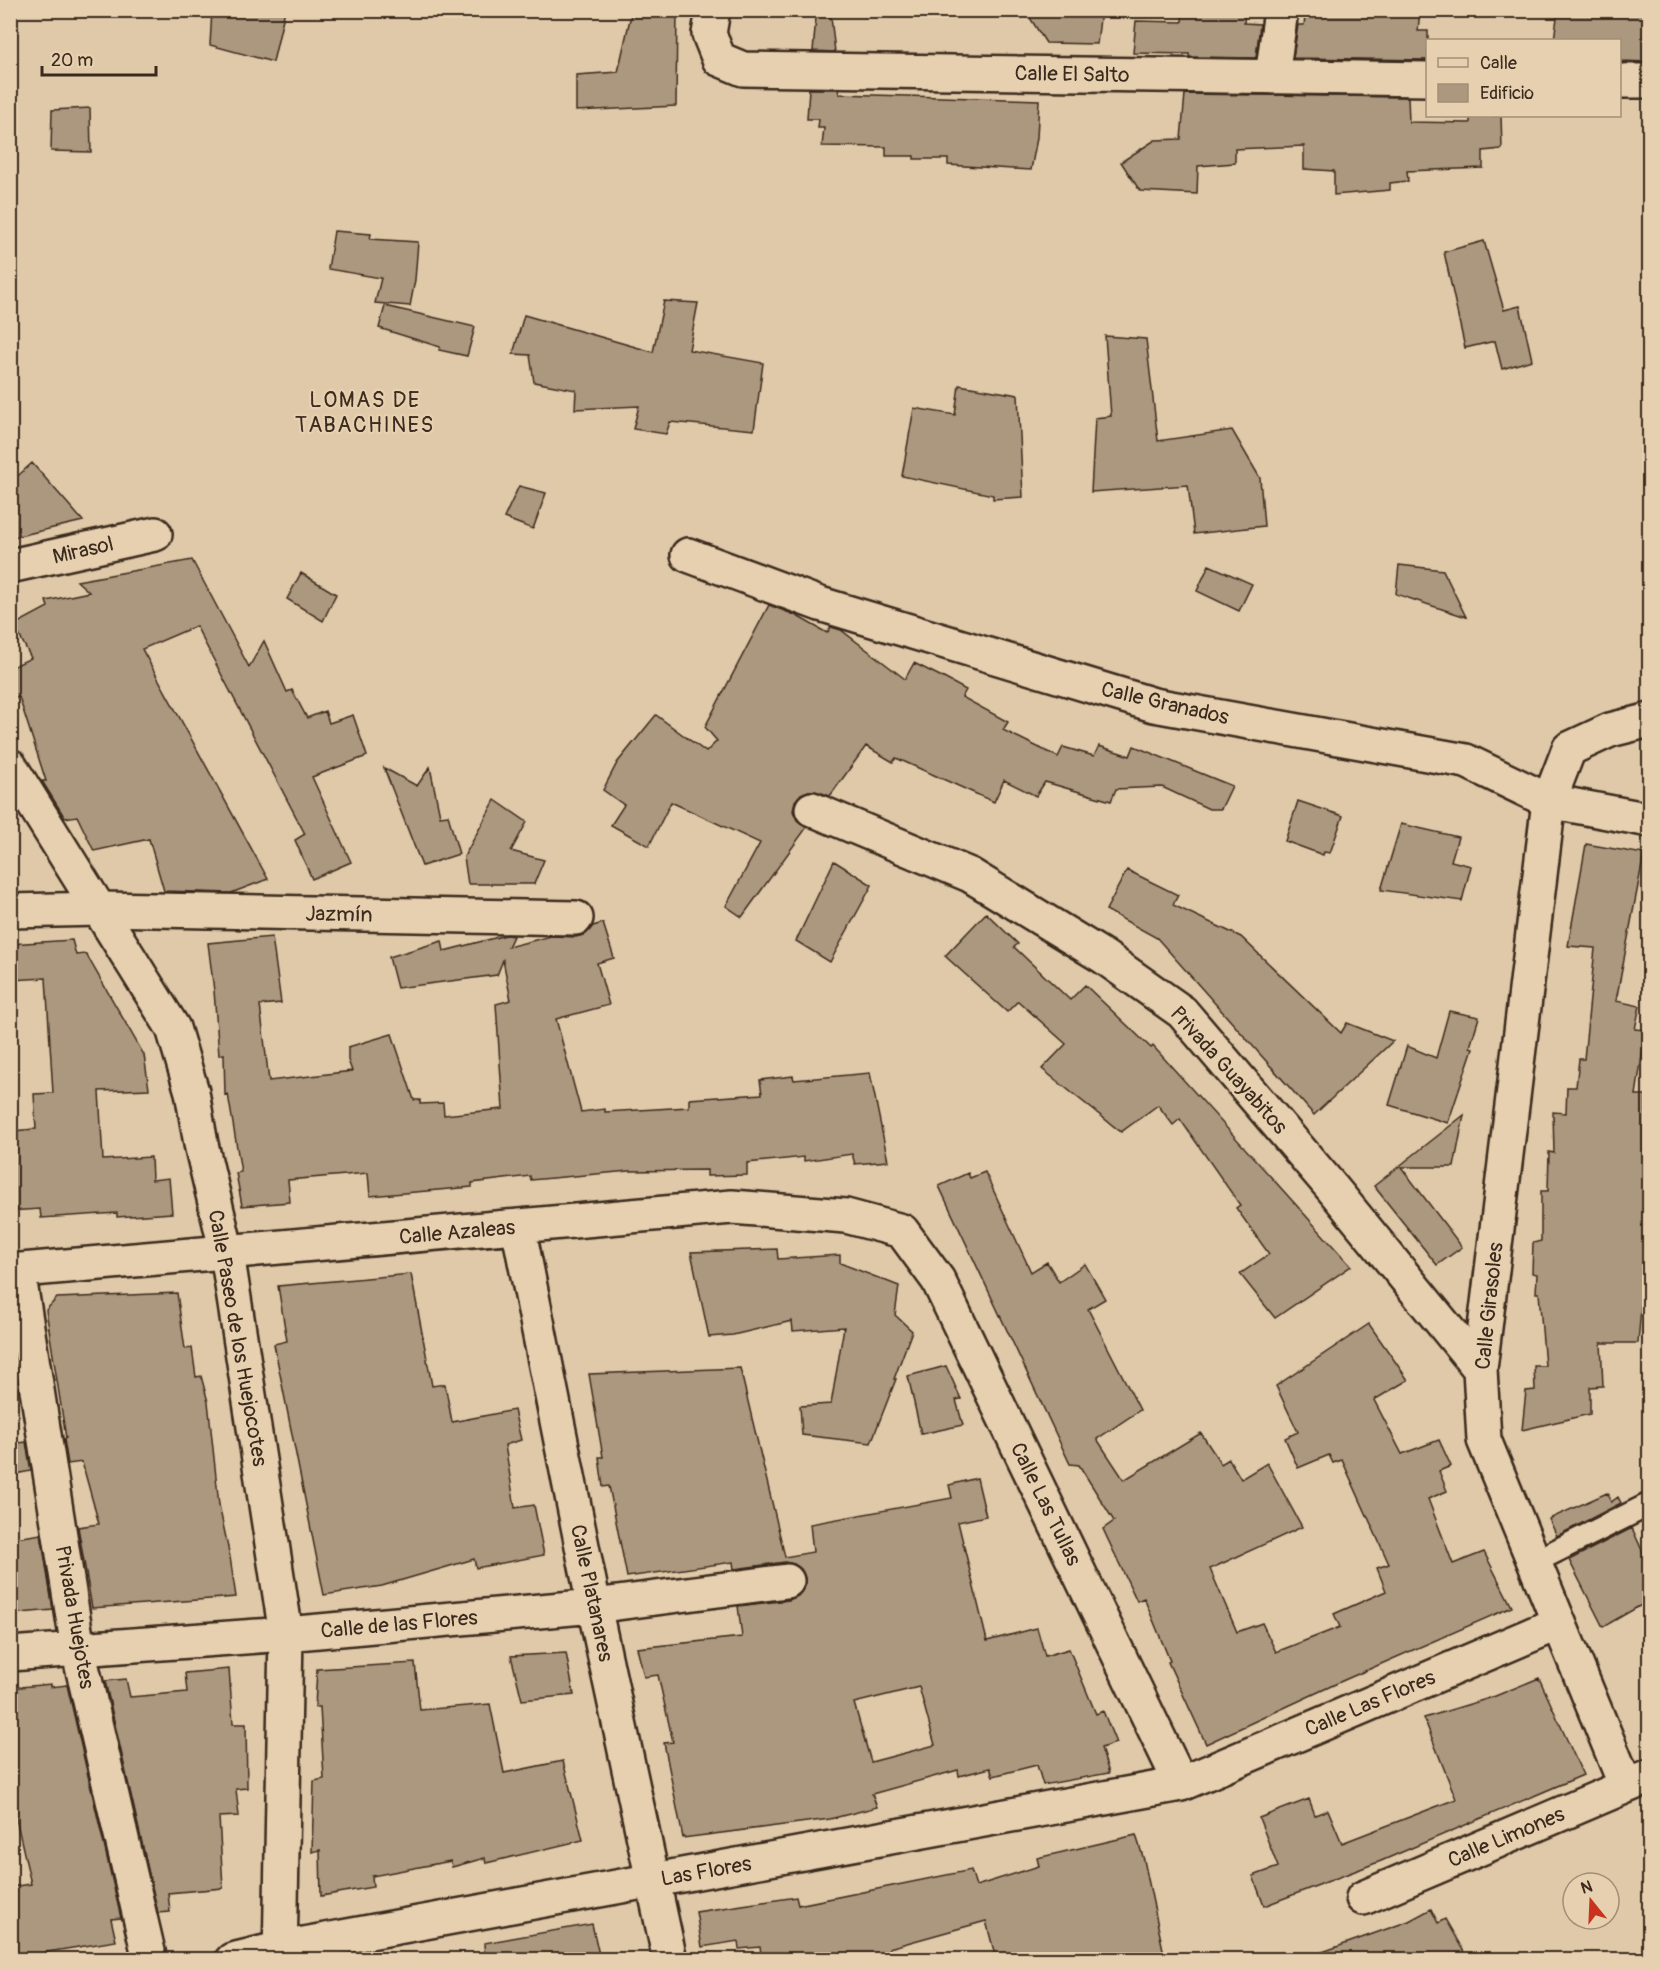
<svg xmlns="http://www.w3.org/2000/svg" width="1660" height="1970" viewBox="0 0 1660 1970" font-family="Pangolin,sans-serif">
  <rect width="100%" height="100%" fill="#dfc9a9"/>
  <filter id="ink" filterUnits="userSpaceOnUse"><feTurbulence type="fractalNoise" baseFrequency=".0167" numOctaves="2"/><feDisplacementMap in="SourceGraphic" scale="12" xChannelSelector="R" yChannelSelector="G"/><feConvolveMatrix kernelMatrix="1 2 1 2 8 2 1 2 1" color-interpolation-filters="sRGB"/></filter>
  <g filter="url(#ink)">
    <path fill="#ac987e" stroke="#3b2a1e" stroke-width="1.5" fill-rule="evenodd" d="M212 10H285L273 62 210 45Z
      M632 10H677L676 106 576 111V75L618 72Z
      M1025 10H1101L1097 44 1046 43Z
      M1183 10H1245L1244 23 1260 24 1256 58 1189 57V54L1133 53 1136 21 1182 22Z
      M1306 10H1420L1418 31H1428V60L1293 58 1298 25H1304Z
      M1558 10H1650V62L1620 61V40H1554Z
      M816 17H831L835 52 813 51Z
      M809 89H838L839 94 1039 100 1037 138 1031 170 948 165V159H914V156H886V147L822 146 824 128H818L819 119H807Z
      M1185 94 1408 97 1409 122 1470 123V116H1501L1502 149 1483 151V168L1407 171 1408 181 1390 183V190L1334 195V171L1304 169V146L1235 149V163L1198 166 1197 194 1140 191 1121 162 1155 140 1181 139Z
      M90 108 91 152 51 151 52 110Z
      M334 231 371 234 370 239 418 242 415 280 410 306 375 303 381 278 328 269Z
      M1484 241 1504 310 1520 306 1532 360 1502 369 1495 341 1465 348 1444 252Z
      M664 301 698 303 689 350 763 363 754 430 670 422 666 434 633 429 639 406 575 409 576 390 534 382 530 355 513 354 524 315 653 352Z
      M385 306 475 327 467 356 439 350 440 347 379 328Z
      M1105 336 1146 339 1158 441 1232 430 1260 478 1264 526 1194 534 1188 485 1091 492 1095 418 1111 416Z
      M959 385 1018 395 1023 497 993 499V495L902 476 914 408 955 415Z
      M32 463 83 521 10 538V483Z
      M519 486 546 493 533 529 504 518Z
      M192 560 249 667 264 641 287 692 292 690 307 718 325 711 329 723 353 715 367 756 312 777 351 862 312 879 295 840 305 834 196 626 142 649 268 879 231 893 164 891 149 839 94 851 77 816 65 818 42 781H46L19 697 10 700V668L31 658 14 625 48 607 46 601 89 592 77 581Z
      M1209 565 1252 584 1239 611 1197 591Z
      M1399 565 1443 570 1466 617 1396 594Z
      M301 573 336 594 323 621 287 599Z
      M769 605 795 615 827 633 831 627 841 630 905 679 914 663 940 676 966 690 962 697 1008 722 1003 730 1058 757 1063 747 1094 756 1099 746 1130 756 1134 746 1232 786 1221 809H1209L1162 787 1116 789 1111 801 1045 782 1036 796 1004 780 994 802 896 758 893 762 866 746 830 796 819 792 809 791 801 794 795 801 793 811 797 820 807 827 742 917 726 906 760 843 671 802 649 846 611 825 624 805 603 790 617 763 656 715 706 752 717 741 705 727Z
      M430 767 440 816 448 815 459 854 422 866 384 768 417 786Z
      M495 800 527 822 511 851 544 860 534 884H468L464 857Z
      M1298 801 1343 816 1330 853 1324 852 1323 855 1285 841Z
      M1401 824 1458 837 1451 861 1471 866 1462 901 1381 890Z
      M1586 844 1644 854 1616 1001 1640 1006 1635 1029 1646 1030 1636 1095H1646V1113H1650V1204L1638 1343H1601L1603 1386 1590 1387V1414L1522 1430 1526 1391 1535 1390 1534 1366H1545L1539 1293H1536L1537 1274 1532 1273 1533 1243 1541 1241V1191H1548L1549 1152 1554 1153 1553 1112 1566 1113 1567 1087H1576L1579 1059H1584L1595 948 1568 946Z
      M834 861 872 885 830 962 796 941Z
      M1127 870 1178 895 1173 905 1241 937 1341 1033 1347 1023 1393 1041 1314 1115 1157 938 1106 910Z
      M986 913 1018 944 1014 947 1070 1000 1085 985 1151 1048 1153 1046 1351 1266 1275 1318 1240 1274 1269 1254 1236 1208 1240 1205 1180 1119 1173 1125 1158 1105 1121 1132 1042 1069 1066 1044 1018 1001 1007 1012 945 956Z
      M603 923 614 958 597 963 609 1005 556 1019 581 1112 605 1109V1112L689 1107V1099L762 1094 760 1080 793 1076 794 1080 870 1073 888 1161 855 1164 852 1154 804 1161V1157L747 1163V1175L707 1176V1170L629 1171 531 1180 530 1176 472 1183V1187L370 1196 368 1173 288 1180 290 1202 242 1206 236 1173 241 1172 228 1094 225 1095 224 1054 219 1055 214 991 208 943 272 937 281 1003 260 1005 269 1081 352 1071 348 1060V1047L392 1034 414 1100H420V1104L443 1103 444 1115 503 1109 496 1004 511 1000 503 960 497 975 397 988 389 957 442 941 444 951 506 935 513 936 508 947 551 936 576 937 586 934 593 926Z
      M72 940 76 955 86 954 144 1055 149 1089 99 1091 103 1160 151 1157 152 1180 169 1178 172 1213 117 1217V1213L41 1218 40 1209 10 1211 12 1131 36 1129 34 1094 53 1093 46 978 10 980V944Z
      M1449 1011 1479 1017 1470 1047 1473 1048 1448 1123 1389 1105 1407 1046 1436 1058Z
      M1464 1115 1454 1167H1401L1462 1247 1437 1265 1374 1186Z
      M985 1172 1031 1272 1047 1262 1059 1282 1085 1264 1105 1299 1088 1309 1140 1410 1097 1439 1124 1480 1201 1433 1221 1464 1229 1459 1241 1479 1267 1463 1302 1527 1210 1569 1237 1632 1262 1623 1276 1652 1340 1627 1334 1614 1386 1591 1377 1568 1389 1564 1342 1460 1333 1463 1329 1455 1298 1468 1285 1438 1298 1432 1276 1386 1369 1324 1408 1380 1374 1400 1402 1454 1439 1440 1451 1466 1439 1471 1447 1491 1428 1499 1453 1564 1484 1552 1512 1607 1342 1681 1206 1744 1168 1662 1170 1661 1144 1598 1137 1601 1103 1529 1114 1521 1079 1465 1070 1464 939 1186 968 1173 970 1178Z
      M777 1249 778 1259 840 1255V1263L899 1286 895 1315 912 1331 894 1379H896L871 1443 802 1435 800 1406 831 1404 844 1327 793 1331 792 1321 733 1335 709 1337 691 1252Z
      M411 1274 432 1386 445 1384 452 1422 514 1410 521 1440 505 1445 515 1508 534 1505 544 1555 476 1568 474 1559 382 1586 324 1595 274 1344 287 1341 278 1286Z
      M177 1293 185 1349 192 1348 196 1377 201 1376 208 1402 219 1505 230 1557 236 1597 92 1608 78 1527 99 1524 82 1462 68 1464 64 1439 66 1438 46 1310 57 1298Z
      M946 1366 961 1399 956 1400 963 1425 921 1434 908 1376Z
      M740 1368 785 1557 813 1552 810 1524 952 1498 949 1485 977 1478 986 1516 958 1522 987 1641 1037 1628 1045 1656 1069 1649 1096 1714 1103 1711 1116 1743 1101 1748 1109 1773 1043 1785 1037 1765 993 1776 990 1768 959 1776 958 1770 872 1794 877 1807 830 1819 683 1838 664 1743 673 1742 658 1675 644 1677 637 1648 742 1637 738 1606 789 1600 798 1596 804 1588 805 1578 801 1569 794 1564 785 1562 734 1569 733 1562 627 1577 609 1486 603 1487 599 1457H603L589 1374ZM919 1687 935 1745 871 1762 854 1703Z
      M26 1442 31 1471 10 1475V1444Z
      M1607 1493 1611 1502 1618 1497 1621 1503 1557 1536 1549 1519Z
      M1632 1528 1650 1568V1600L1603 1627 1569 1560Z
      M41 1534 53 1610 10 1614V1539Z
      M566 1653 574 1695 522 1700 511 1656Z
      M415 1663 420 1710 490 1704 504 1773 563 1761 583 1840 486 1863 485 1858 452 1867 451 1861 372 1876 373 1887 321 1896 320 1850 312 1852 314 1781 324 1779 320 1707H315L317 1669Z
      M229 1669 233 1724H246L247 1788 236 1789 239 1816 219 1817 223 1888 168 1893 170 1912 158 1913 105 1681 126 1679 130 1697 187 1692 185 1673Z
      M1539 1678 1583 1775 1381 1861 1264 1906 1253 1876 1278 1867 1259 1818 1309 1799 1315 1815 1328 1810 1342 1843 1456 1799 1424 1718 1493 1697Z
      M51 1684V1687L67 1685 121 1918 111 1919 116 1941 10 1958V1887L31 1884 10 1792V1688Z
      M1136 1835 1144 1860 1165 1959H996L986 1921 889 1948 892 1959H762L760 1947 739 1949 738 1941 702 1947 696 1912 796 1897 798 1905 971 1870 976 1886 1039 1866 1037 1858Z
      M1431 1909 1438 1923 1445 1919 1468 1959H1315L1314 1955 1409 1921Z
      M592 1924 600 1959H485L484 1943Z"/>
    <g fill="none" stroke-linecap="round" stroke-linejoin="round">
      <defs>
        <path id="service" d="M1534 1562 1650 1504"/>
        <path id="minor" d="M713 10 709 34 719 59 743 69 1428 79
          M1272 77 1281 10
          M1620 81H1650
          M688 555 820 604 1154 705 1466 761 1549 801 1650 820
          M10 566 155 534
          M812 809 970 875 1104 957 1182 1012 1333 1189 1480 1369
          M10 911 101 909 576 918
          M518 1226 594 1606 670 1960
          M18 1270 78 1649 150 1960
          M10 1271 732 1207 846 1216 902 1231 938 1280 1181 1784
          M10 1654 286 1634 594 1606 787 1581
          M1626 1786 1484 1440 1480 1369 1549 801 1569 749 1610 730 1650 720
          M1363 1898 1650 1776
          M232 1960 282 1948 1181 1784 1559 1623"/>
        <path id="tertiary" d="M10 766 173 1028 192 1092 201 1144 227 1253 286 1634 280 1960"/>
      </defs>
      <use href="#service" stroke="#3b2a1e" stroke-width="27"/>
      <use href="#minor" stroke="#3b2a1e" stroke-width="38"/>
      <use href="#tertiary" stroke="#3b2a1e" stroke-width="38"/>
      <use href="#service" stroke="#e6d0af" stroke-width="22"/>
      <use href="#minor" stroke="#e6d0af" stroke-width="33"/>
      <use href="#tertiary" stroke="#e6d0af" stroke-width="33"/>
    </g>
  </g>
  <g text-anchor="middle" stroke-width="4.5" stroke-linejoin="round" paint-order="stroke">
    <g font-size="21" fill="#3b2a1e" stroke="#e6d0af">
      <text transform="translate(1072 74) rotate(1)" y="7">Calle El Salto</text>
      <text transform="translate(83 550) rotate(-13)" y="7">Mirasol</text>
      <text transform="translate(1165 703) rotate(13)" y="7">Calle Granados</text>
      <text transform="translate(339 914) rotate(1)" y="7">Jazmín</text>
      <text transform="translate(1229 1070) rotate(48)" y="7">Privada Guayabitos</text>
      <text transform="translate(457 1232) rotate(-5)" y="7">Calle Azaleas</text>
      <text transform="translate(1489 1306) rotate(-84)" y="7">Calle Girasoles</text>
      <text transform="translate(238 1338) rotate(80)" y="7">Calle Paseo de los Huejocotes</text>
      <text transform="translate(1046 1504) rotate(64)" y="7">Calle Las Tullas</text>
      <text transform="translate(592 1593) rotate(78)" y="7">Calle Platanares</text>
      <text transform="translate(75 1617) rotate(80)" y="7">Privada Huejotes</text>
      <text transform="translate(399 1624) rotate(-5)" y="7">Calle de las Flores</text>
      <text transform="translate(1370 1703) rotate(-23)" y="7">Calle Las Flores</text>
      <text transform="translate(1506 1837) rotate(-23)" y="7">Calle Limones</text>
      <text transform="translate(706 1871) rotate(-10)" y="7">Las Flores</text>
    </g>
    <g font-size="22" letter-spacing="1.5" fill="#3b2a1e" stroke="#e6d0af">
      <text x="365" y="407">LOMAS DE<tspan x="365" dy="25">TABACHINES</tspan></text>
    </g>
  </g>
  <rect width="1660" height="1970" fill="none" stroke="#e6d0af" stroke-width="36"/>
  <rect x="18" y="18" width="1624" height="1934" fill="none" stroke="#3b2a1e" stroke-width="2" filter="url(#ink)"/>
  <rect x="1426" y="39" width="195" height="78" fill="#e6d0af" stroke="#a28e75" stroke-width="1.5"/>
  <rect x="1438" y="58" width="30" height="9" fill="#e6d0af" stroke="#a28e75" stroke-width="1.5"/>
  <text x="1480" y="69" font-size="18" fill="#3b2a1e">Calle</text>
  <rect x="1438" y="84" width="30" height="18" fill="#ac987e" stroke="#a28e75" stroke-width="1.5"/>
  <text x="1480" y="99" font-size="18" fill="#3b2a1e">Edificio</text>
  <g transform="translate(1591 1901) rotate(342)"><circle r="28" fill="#e6d0af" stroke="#a28e75" stroke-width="1.5"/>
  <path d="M0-4.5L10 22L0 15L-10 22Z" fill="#c8321e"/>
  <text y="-9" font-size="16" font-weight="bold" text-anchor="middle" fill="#3b2a1e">N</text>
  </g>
  <path d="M42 66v9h114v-9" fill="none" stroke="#3b2a1e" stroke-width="3"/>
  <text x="51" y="66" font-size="18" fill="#3b2a1e" stroke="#e6d0af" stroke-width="4.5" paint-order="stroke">20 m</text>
</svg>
